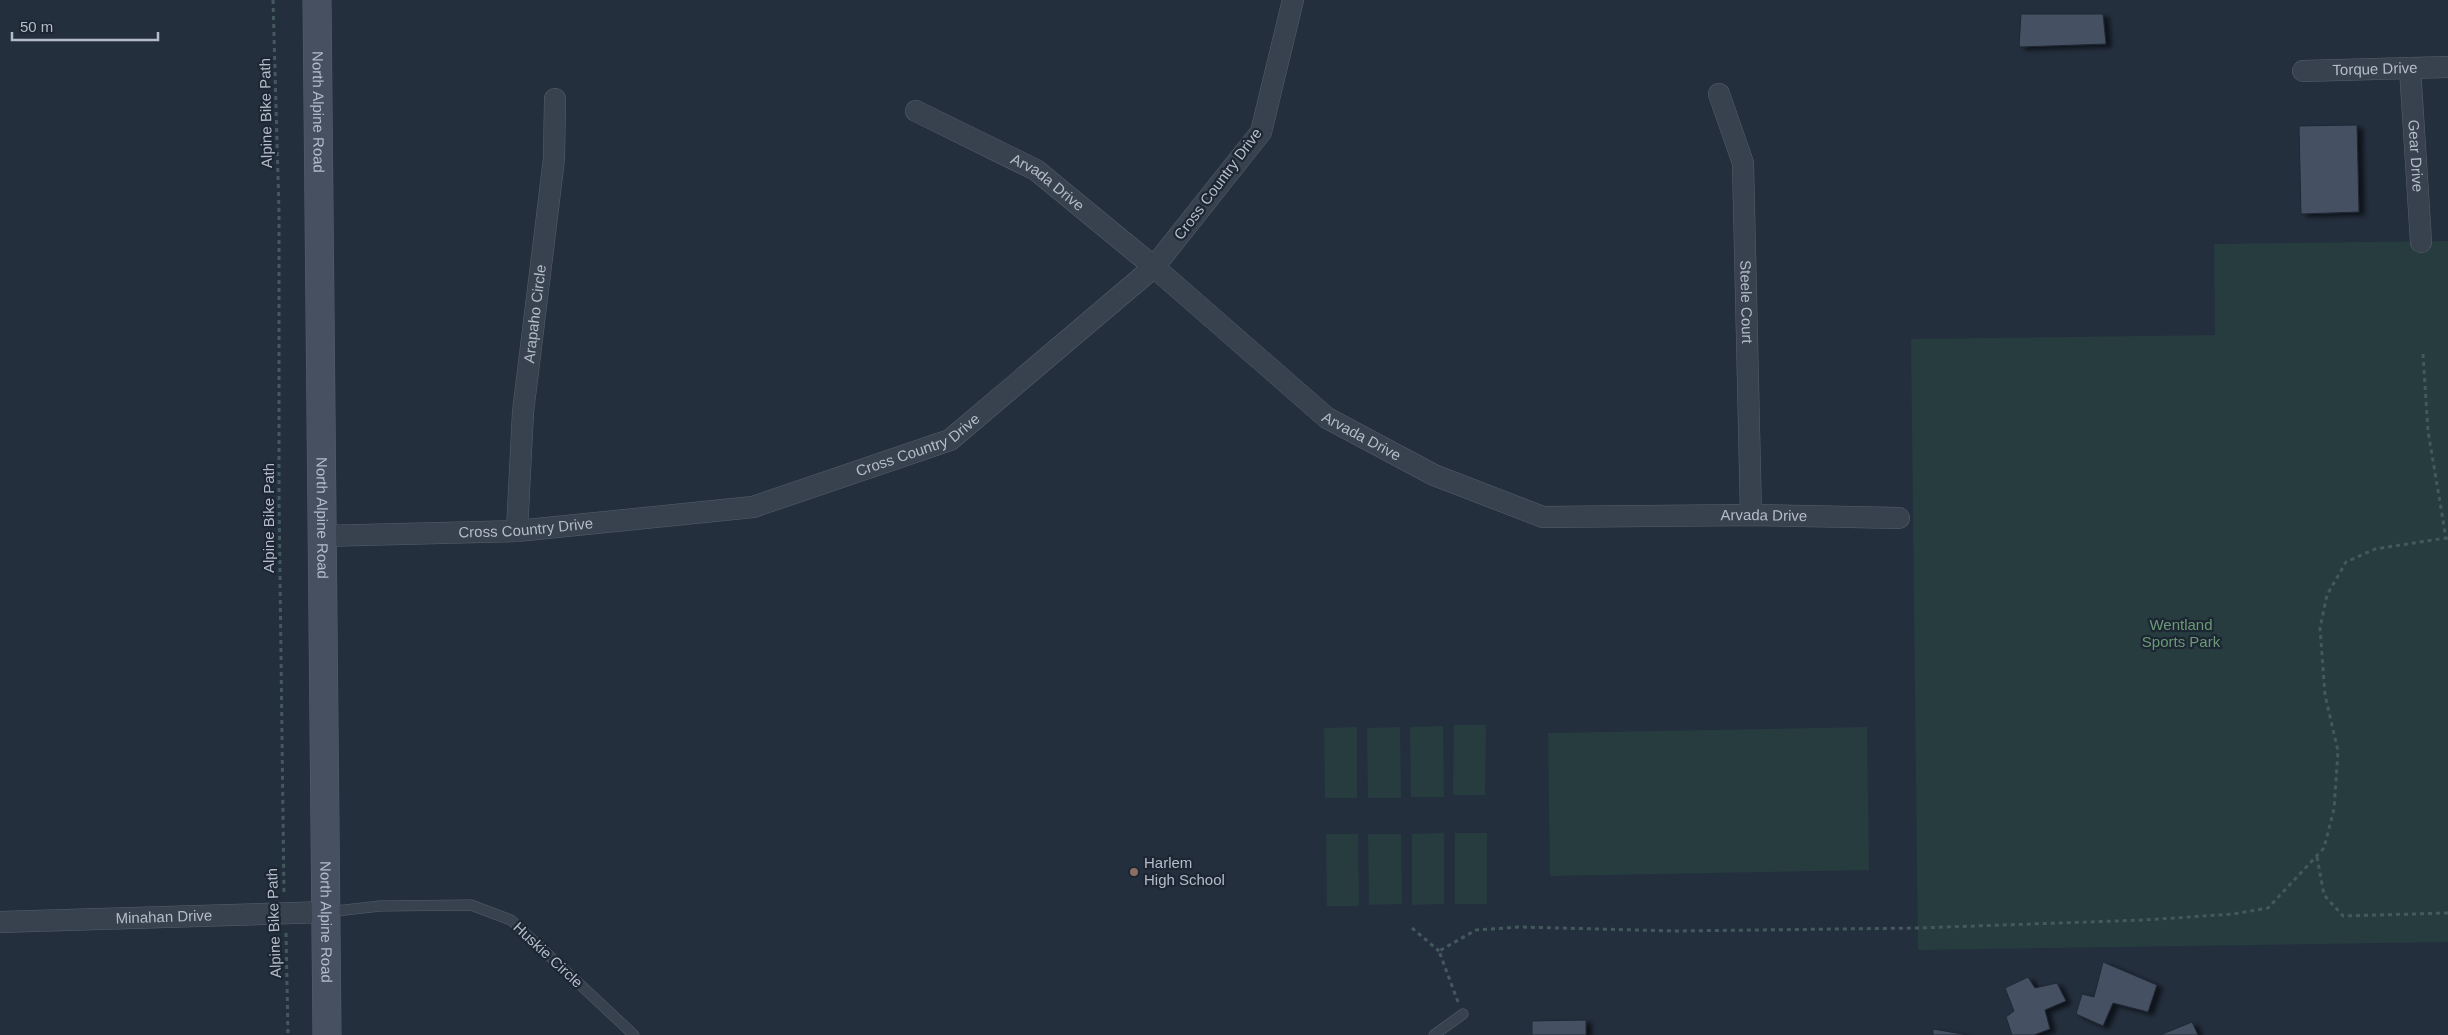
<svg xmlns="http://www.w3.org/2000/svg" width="2448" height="1035" viewBox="0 0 2448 1035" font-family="Helvetica,sans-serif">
  <defs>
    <filter id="shadow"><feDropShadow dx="5.5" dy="3" stdDeviation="2.5" flood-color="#0009"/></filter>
  </defs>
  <rect width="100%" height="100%" fill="#242f3e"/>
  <path fill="#263c3f" d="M2448 241V942L1918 950 1911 339 2215 335 2214 244Z
    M1454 725H1486L1485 795H1453Z
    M1443 726 1444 797H1411L1410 727Z
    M1357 727V798H1325L1324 728Z
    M1400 727 1401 798H1368L1367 728Z
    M1867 727 1869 870 1550 876 1548 733Z
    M1444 833V904L1412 905V834Z
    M1455 833H1487V904H1455Z
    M1326 834H1358L1359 906H1327Z
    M1368 834H1401L1402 904 1369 905Z"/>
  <path fill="#455162" stroke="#1f2835" filter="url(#shadow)" d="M2021 14H2103L2106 44 2019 47Z
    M2357 125 2359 212 2301 214 2299 126Z
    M2103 962 2157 985 2148 1012 2113 1003 2103 1026 2076 1014 2082 994 2094 997Z
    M2028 977 2035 988 2057 983 2066 1001 2045 1010 2050 1029 2034 1035H2012L2006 1017 2014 1011 2005 988Z
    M1586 1020V1035H1532V1021Z
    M2192 1022 2198 1035H2160Z
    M1933 1029 1968 1035H1933Z"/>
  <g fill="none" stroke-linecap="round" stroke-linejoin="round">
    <defs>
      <path id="lane" d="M327 912 380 906 471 905 511 920 634 1035
        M1434 1035 1463 1014"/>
      <g id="street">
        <path id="s1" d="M2410 68 2421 242"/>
        <path id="s2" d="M2303 71 2448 67"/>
        <path id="s3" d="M1719 94 1743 163 1751 515"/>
        <path id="s4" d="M916 111 1036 170 1154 267 1327 418 1434 475 1543 517 1751 515 1899 518"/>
        <path id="s5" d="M517 531 523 412 554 159 555 99"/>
        <path id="s6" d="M322 536 517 531 753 507 950 440 1154 267 1261 132 1293 0"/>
        <path id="s7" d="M0 922 326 912"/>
      </g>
      <g id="secondary">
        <path id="s8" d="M317 0 327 1035"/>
      </g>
    </defs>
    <use href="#lane" stroke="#565f6c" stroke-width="11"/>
    <use href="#street" stroke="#565f6c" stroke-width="22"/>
    <use href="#secondary" stroke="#565f6c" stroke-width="29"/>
    <path stroke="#44595c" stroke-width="3" stroke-dasharray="4 4" stroke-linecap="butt" d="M273 0 279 211V496L284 895
      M2423 354 2428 431 2446 538 2448 539
      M2317 857 2324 895 2343 916 2448 913
      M1412 928 1439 951
      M286 933 288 1035
      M1458 1002 1439 951 1476 930 1520 927 1676 931 1918 928 2144 920 2233 914 2268 908 2324 848 2334 809 2338 751 2325 695 2320 628 2327 595 2346 562 2375 549 2446 538"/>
    <use href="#lane" stroke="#38414e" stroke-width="10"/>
    <use href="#street" stroke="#38414e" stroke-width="21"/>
    <use href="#secondary" stroke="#465061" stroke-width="28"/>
  </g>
  <circle fill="#8d6e63" stroke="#1d2633" stroke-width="2" cx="1134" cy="872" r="5"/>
  <g text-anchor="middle" stroke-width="4.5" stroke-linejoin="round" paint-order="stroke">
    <g font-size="15" fill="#b4bcc9" stroke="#1d2633">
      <text dy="5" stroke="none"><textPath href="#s2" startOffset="72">Torque Drive</textPath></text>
      <text transform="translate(266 113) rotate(-91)" y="5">Alpine Bike Path</text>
      <text dy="5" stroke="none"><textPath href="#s8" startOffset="112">North Alpine Road</textPath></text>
      <text dy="5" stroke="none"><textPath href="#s1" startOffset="88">Gear Drive</textPath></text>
      <text dy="5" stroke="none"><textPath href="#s4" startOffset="150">Arvada Drive</textPath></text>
      <text transform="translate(1218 184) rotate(-53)" y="5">Cross Country Drive</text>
      <text dy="5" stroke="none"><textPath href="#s3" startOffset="212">Steele Court</textPath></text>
      <text dy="5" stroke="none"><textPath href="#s5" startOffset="218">Arapaho Circle</textPath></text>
      <text dy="5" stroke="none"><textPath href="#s4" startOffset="555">Arvada Drive</textPath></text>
      <text dy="5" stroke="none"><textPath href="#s6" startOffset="609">Cross Country Drive</textPath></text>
      <text dy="5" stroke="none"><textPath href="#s4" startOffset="975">Arvada Drive</textPath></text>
      <text transform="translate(269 518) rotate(-90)" y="5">Alpine Bike Path</text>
      <text dy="5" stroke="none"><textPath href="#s8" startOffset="518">North Alpine Road</textPath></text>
      <text dy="5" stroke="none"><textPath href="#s6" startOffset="204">Cross Country Drive</textPath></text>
      <text dy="5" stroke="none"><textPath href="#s7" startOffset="164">Minahan Drive</textPath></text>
      <text dy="5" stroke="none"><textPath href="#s8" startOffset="922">North Alpine Road</textPath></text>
      <text transform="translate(274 923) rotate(-92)" y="5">Alpine Bike Path</text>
      <text transform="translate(548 955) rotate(43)" y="5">Huskie Circle</text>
    </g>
    <g font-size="15" fill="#6b9a76" stroke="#1d2633">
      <text x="2181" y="630">Wentland<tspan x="2181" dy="17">Sports Park</tspan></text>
    </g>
    <g font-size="15" fill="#b4bcc9" stroke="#1d2633" text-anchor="start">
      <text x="1144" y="868">Harlem<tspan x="1144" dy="17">High School</tspan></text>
    </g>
  </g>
  <path d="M12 32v8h146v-8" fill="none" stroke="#b4bcc9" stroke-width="2.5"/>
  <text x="20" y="32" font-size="15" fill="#b4bcc9" stroke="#1d2633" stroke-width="4" paint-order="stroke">50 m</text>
</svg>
